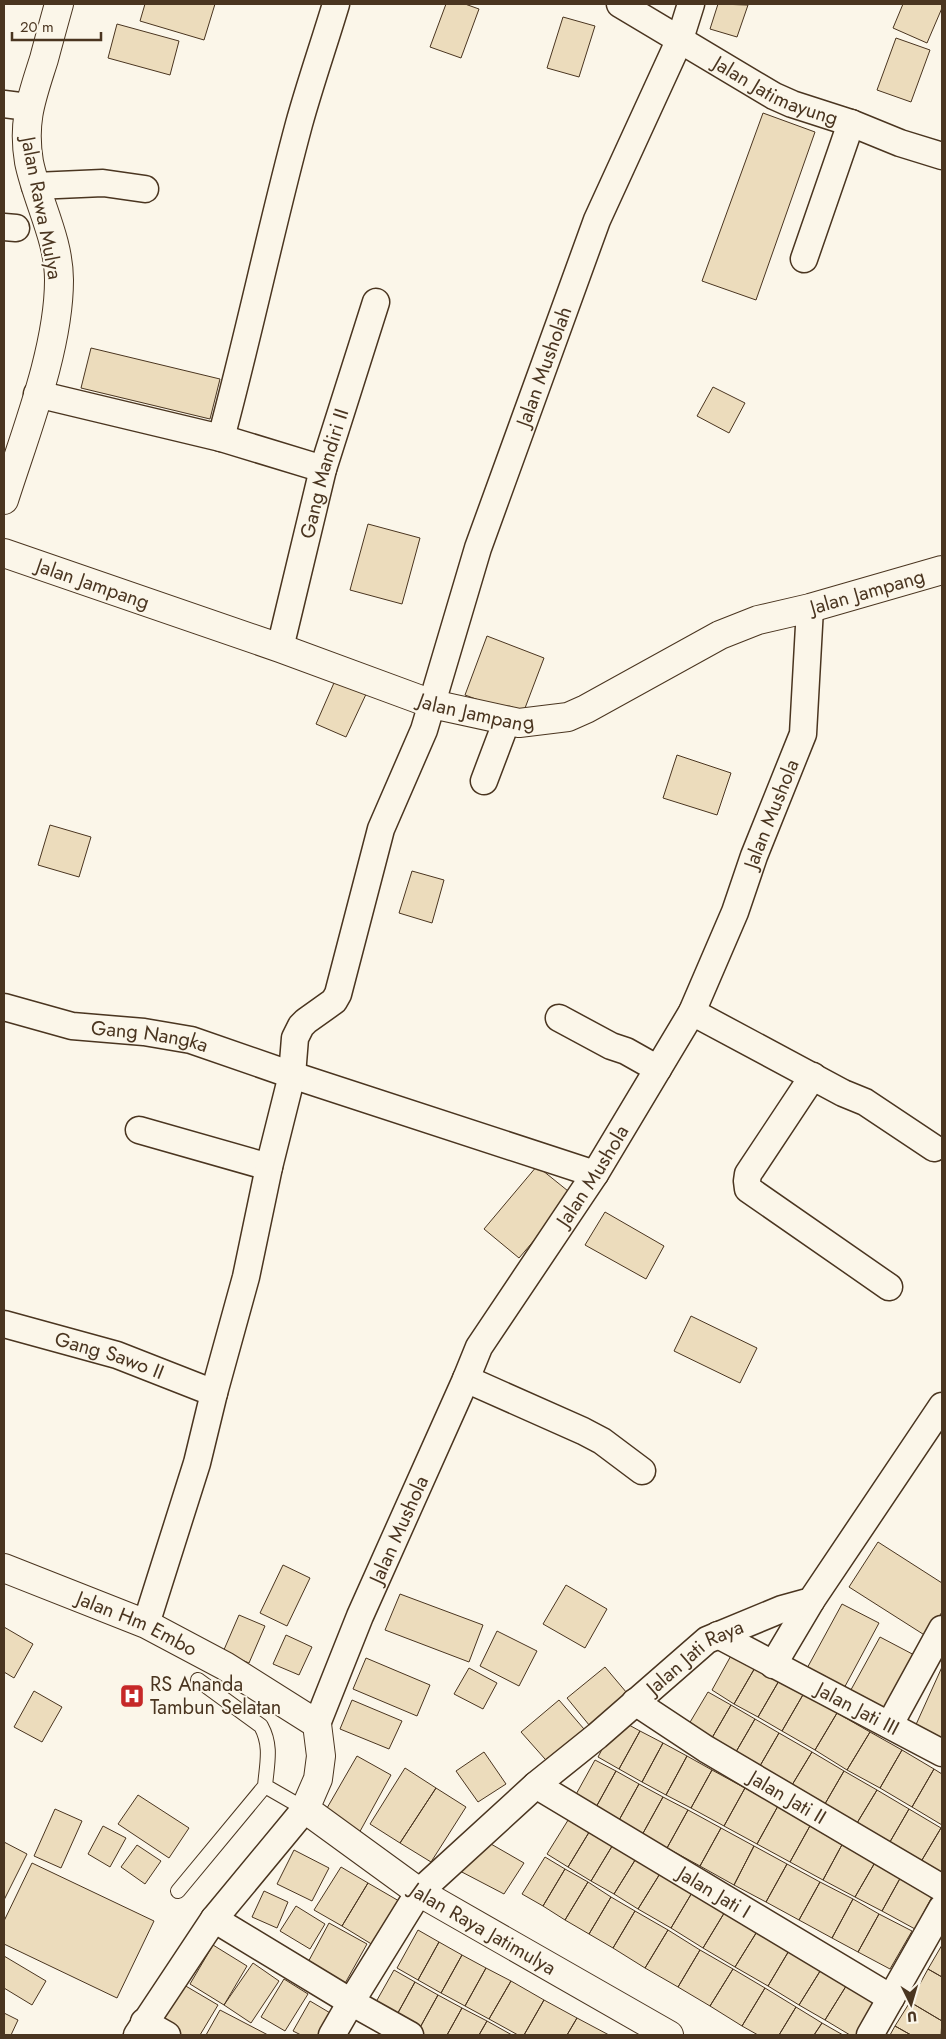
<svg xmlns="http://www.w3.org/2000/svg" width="946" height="2039" viewBox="0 0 946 2039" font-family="Jost,sans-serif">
  <rect width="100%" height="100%" fill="#fbf6e9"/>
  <path fill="#ecdcbc" stroke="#4a3520" d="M145 4H215L204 40 140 21Z
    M446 4H465L479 9 461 58 430 47Z
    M718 4 748 5 737 37 710 29Z
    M903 4H942V8L927 43 893 28Z
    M563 17 595 26 579 77 547 68Z
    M117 24 179 41 170 75 108 58Z
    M896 38 930 50 911 102 877 90Z
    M763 113 815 132 756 300 702 281Z
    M91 348 220 379 210 419 81 388Z
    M713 387 745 403 729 433 697 416Z
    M368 524 420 538 402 604 350 590Z
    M487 636 544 658 522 716 465 695Z
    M337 676 368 690 346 737 316 724Z
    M677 755 731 773 717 815 663 798Z
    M50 825 91 837 79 877 38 865Z
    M412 871 444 880 432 923 399 913Z
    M537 1166 573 1195 519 1258 484 1229Z
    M605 1212 664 1246 646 1279 585 1245Z
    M691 1316 757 1348 740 1383 674 1351Z
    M878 1542 942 1583V1612L926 1636 849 1587Z
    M283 1565 310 1578 287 1626 260 1613Z
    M566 1585 607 1609 585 1648 543 1624Z
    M400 1594 483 1625 469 1662 385 1630Z
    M842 1604 879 1623 842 1692 805 1672Z
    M239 1615 265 1626 249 1663 223 1652Z
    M4 1627 33 1644 14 1678 4 1672Z
    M497 1631 537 1651 519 1686 480 1666Z
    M286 1635 312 1647 299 1675 273 1664Z
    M880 1637 918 1657 885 1717 847 1697Z
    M733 1652 756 1666 734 1704 712 1690Z
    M366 1658 430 1685 417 1716 353 1689Z
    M756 1666 780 1679 758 1717 734 1704Z
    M605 1667 632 1699 594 1731 567 1698Z
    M942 1667V1741L914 1729Z
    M469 1668 497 1683 483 1709 454 1694Z
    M780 1679 804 1693 782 1731 758 1717Z
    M34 1691 62 1707 42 1742 14 1727Z
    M708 1692 731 1705 709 1743 686 1729Z
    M804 1693 837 1713 815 1750 782 1731Z
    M352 1700 402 1721 389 1749 340 1729Z
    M559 1700 590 1736 553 1768 521 1732Z
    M731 1705 755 1719 733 1757 709 1743Z
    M837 1713 870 1732 847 1770 815 1750Z
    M618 1719 640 1731 619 1769 598 1757Z
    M755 1719 779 1733 757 1771 733 1757Z
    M640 1731 663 1743 642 1782 619 1769Z
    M870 1732 902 1750 880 1788 847 1770Z
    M779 1733 812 1752 789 1790 757 1771Z
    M663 1743 687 1756 666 1795 642 1782Z
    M902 1750 934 1769 912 1807 880 1788Z
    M484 1752 506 1784 478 1802 456 1771Z
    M812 1752 844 1771 822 1809 789 1790Z
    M357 1756 391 1775 358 1835 323 1815Z
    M687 1756 712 1770 691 1808 666 1795Z
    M595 1760 616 1771 595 1809 574 1798Z
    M405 1768 436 1788 400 1843 370 1824Z
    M934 1769 942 1774V1825L912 1807Z
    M712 1770 745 1788 724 1826 691 1808Z
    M616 1771 639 1784 618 1822 595 1809Z
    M844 1771 877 1790 854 1828 822 1809Z
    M639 1784 663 1797 642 1835 618 1822Z
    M436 1788 466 1807 431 1862 400 1843Z
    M745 1788 778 1806 757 1844 724 1826Z
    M877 1790 909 1809 887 1847 854 1828Z
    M138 1795 189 1828 169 1858 118 1824Z
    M663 1797 688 1810 667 1848 642 1835Z
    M778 1806 811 1824 790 1862 757 1844Z
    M55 1809 82 1821 61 1868 34 1856Z
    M909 1809 941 1828 919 1865 887 1847Z
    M688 1810 721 1828 700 1866 667 1848Z
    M570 1817 591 1829 568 1867 547 1854Z
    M811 1824 844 1841 823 1880 790 1862Z
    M103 1826 126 1838 110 1867 88 1854Z
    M721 1828 754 1846 734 1885 700 1866Z
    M941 1828 942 1829V1879L919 1865Z
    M591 1829 614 1843 591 1881 568 1867Z
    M844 1841 877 1859 855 1897 823 1880Z
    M4 1842 27 1854 4 1900Z
    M614 1843 637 1857 614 1894 591 1881Z
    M491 1844 524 1863 504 1894 458 1870Z
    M137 1845 161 1861 145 1884 121 1867Z
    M754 1846 787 1864 766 1902 734 1885Z
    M294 1850 329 1868 312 1901 277 1884Z
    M545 1857 565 1869 543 1906 522 1894Z
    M637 1857 661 1872 638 1909 614 1894Z
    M877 1859 903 1873 882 1911 855 1897Z
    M32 1863 154 1921 117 1998 4 1944V1921Z
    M787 1864 820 1882 799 1920 766 1902Z
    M341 1867 368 1883 342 1926 314 1910Z
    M565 1869 588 1882 565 1920 543 1906Z
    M661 1872 693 1891 671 1928 638 1909Z
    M903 1873 935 1891 915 1929 882 1911Z
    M588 1882 611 1897 589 1934 565 1920Z
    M820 1882 853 1899 832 1938 799 1920Z
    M368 1883 399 1901 373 1945 342 1926Z
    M264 1891 288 1902 277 1928 252 1917Z
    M693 1891 726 1910 703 1948 671 1928Z
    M611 1897 635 1911 613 1948 589 1934Z
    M853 1899 879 1914 858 1952 832 1938Z
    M296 1906 325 1924 310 1949 280 1931Z
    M726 1910 758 1930 735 1967 703 1948Z
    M635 1911 668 1930 645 1968 613 1948Z
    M879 1914 912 1931 890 1969 858 1952Z
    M329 1923 367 1944 343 1987 306 1966Z
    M418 1930 439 1942 418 1980 397 1968Z
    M668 1930 700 1950 678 1987 645 1968Z
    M758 1930 790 1949 768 1986 735 1967Z
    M439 1942 462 1955 441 1993 418 1980Z
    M213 1945 247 1966 224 2005 190 1984Z
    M942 1945V1977L928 1969Z
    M790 1949 822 1968 799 2005 768 1986Z
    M700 1950 733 1969 710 2006 678 1987Z
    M462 1955 486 1968 465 2006 441 1993Z
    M4 1956 46 1981 32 2005 4 1988Z
    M253 1963 279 1981 251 2023 224 2005Z
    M486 1968 511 1981 489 2019 465 2006Z
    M822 1968 848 1983 825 2020 799 2005Z
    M733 1969 765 1988 742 2026 710 2006Z
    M928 1969 942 1977V2021L910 2002Z
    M394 1970 415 1982 394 2020 372 2009Z
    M284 1979 308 1994 285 2031 261 2017Z
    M511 1981 544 2000 524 2035H518L489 2019Z
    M415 1982 438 1995 417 2033 394 2020Z
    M848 1983 879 2002 859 2035H850L825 2020Z
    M184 1985 218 2005 200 2035H177L160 2025Z
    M765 1988 796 2007 779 2035H758L742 2026Z
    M438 1995 462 2008 447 2035H421L417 2033Z
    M544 2000 577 2018 567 2035H524Z
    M310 2001 337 2017 326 2035H301L293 2031Z
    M910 2002 942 2021 941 2035H911L895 2026Z
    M796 2007 822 2023 814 2035H779Z
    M462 2008 487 2021 479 2035H447Z
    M220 2010 268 2035H206Z
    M4 2013 18 2020 11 2035H4Z
    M577 2018 609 2035H567Z
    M487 2021 512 2035H479Z
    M822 2023 843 2035H814Z
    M895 2026 911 2035H890Z"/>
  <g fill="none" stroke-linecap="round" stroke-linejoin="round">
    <defs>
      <path id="lane" d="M198 1680 261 1726C272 1746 267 1763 265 1786
        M178 1891 265 1786 305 1809"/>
      <g id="street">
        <path id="s1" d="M620 4 774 96 792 104 851 123 900 143 942 156"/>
        <path d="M4 104 28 107"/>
        <path d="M35 186 103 183 145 189"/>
        <path d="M4 227 16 228"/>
        <path d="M804 259 851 123"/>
        <path d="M37 394 221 438 323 469"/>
        <path d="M221 438C249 334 271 228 299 124 310 84 324 44 336 4"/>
        <path id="s2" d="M280 648 323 469 376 302"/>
        <path d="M484 781 507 720"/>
        <path id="s3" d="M4 1007 72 1026 144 1032 191 1040 292 1075 595 1174"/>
        <path d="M692 1012 843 1093 865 1102 934 1148"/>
        <path d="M559 1018 611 1046 626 1051 658 1069"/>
        <path d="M813 1076 748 1174 747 1181 748 1189 889 1287"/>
        <path d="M139 1130 269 1167"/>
        <path id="s4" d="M4 1324 117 1355 214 1393"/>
        <path d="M466 1379 583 1431 602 1441 642 1471"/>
        <path id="s5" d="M146 1624 197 1463 214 1393 246 1277 269 1167 292 1075 295 1038 301 1026 306 1021 334 1001 338 994 381 829 424 730 478 548 597 220 680 39 691 4"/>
        <path id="s6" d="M718 1635 942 1753"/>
        <path d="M773 1665 811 1601"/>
        <path id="s7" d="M635 1702 706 1749 942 1888"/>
        <path id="s8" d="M317 1724 360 1616 466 1379 479 1347 595 1174 692 1012 735 912 754 856 803 734 810 608"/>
        <path d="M890 1724 942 1629"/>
        <path id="s9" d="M536 1785 891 1998"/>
        <path d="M214 1919 351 2002 410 2035"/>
        <path d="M144 2022 167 2035"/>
        <path d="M137 2035 214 1919 305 1809"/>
        <path id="s10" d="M332 2035 351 2002 419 1892 536 1785 597 1736 707 1640 782 1609 811 1601 942 1406"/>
        <path d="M870 2035 942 1908"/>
      </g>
      <g id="secondary">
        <path d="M4 500C25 434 59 349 59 280 59 239 37 201 29 162 22 121 32 97 44 59 49 40 54 22 59 4"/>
        <path id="s11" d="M4 553 280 648 432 704 519 723 568 717 586 709 720 635 758 620 810 608 942 570"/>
        <path id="s12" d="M4 1568 146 1624 225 1666 317 1724 321 1756 318 1779 305 1809 419 1892 669 2035"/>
      </g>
    </defs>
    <use href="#lane" stroke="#4a3520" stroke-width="16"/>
    <use href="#street" stroke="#4a3520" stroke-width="29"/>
    <use href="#secondary" stroke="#4a3520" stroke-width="30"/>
    <use href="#lane" stroke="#fbf6e9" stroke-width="14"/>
    <use href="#street" stroke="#fbf6e9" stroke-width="26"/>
    <use href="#secondary" stroke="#fbf6e9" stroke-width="28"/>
  </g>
  <defs>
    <symbol id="hospital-square" viewBox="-11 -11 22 22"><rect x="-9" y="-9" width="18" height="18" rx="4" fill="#c62828" stroke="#fbf6e9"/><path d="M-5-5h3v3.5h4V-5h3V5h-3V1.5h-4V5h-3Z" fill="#fff"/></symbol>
  </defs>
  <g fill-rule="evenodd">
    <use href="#hospital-square" x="118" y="1682" width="28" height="28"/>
  </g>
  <g text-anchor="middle" stroke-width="4" stroke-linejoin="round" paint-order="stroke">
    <g font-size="20" fill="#4a3520" stroke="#fbf6e9">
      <text dy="7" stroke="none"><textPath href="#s1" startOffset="179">Jalan Jatimayung</textPath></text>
      <text transform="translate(42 208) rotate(79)" y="7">Jalan Rawa Mulya</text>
      <text dy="7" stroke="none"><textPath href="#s5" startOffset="1330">Jalan Musholah</textPath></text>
      <text dy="7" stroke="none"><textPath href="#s2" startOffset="180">Gang Mandiri II</textPath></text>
      <text dy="7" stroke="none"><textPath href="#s11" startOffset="94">Jalan Jampang</textPath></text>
      <text dy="7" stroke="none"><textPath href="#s11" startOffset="919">Jalan Jampang</textPath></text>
      <text dy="7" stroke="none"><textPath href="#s11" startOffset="499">Jalan Jampang</textPath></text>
      <text dy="7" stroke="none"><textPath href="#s8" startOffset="1021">Jalan Mushola</textPath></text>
      <text dy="7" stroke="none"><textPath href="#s3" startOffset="149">Gang Nangka</textPath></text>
      <text dy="7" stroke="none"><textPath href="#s8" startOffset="616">Jalan Mushola</textPath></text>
      <text dy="7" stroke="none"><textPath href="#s4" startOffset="110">Gang Sawo II</textPath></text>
      <text dy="7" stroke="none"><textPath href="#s8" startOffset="211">Jalan Mushola</textPath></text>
      <text dy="7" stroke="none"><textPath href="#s12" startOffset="144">Jalan Hm Embo</textPath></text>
      <text dy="7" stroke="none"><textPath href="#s10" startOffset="531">Jalan Jati Raya</textPath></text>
      <text dy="7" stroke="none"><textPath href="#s6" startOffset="158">Jalan Jati III</textPath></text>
      <text dy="7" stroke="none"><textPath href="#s7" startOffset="180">Jalan Jati II</textPath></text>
      <text dy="7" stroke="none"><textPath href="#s9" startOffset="208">Jalan Jati I</textPath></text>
      <text dy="7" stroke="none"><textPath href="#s12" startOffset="654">Jalan Raya Jatimulya</textPath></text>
    </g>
    <g font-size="20" fill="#4a3520" stroke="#fbf6e9" text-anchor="start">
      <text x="150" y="1691">RS Ananda<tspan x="150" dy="23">Tambun Selatan</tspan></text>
    </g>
  </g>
  <rect width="946" height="2039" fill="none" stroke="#4a3520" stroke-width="10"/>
  <g transform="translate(911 2004) rotate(175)" stroke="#fbf6e9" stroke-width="4" paint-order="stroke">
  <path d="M0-4L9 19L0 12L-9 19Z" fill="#4a3520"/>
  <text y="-8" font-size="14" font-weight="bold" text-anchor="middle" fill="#4a3520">U</text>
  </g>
  <path d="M12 32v8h89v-8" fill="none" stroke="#4a3520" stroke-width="2.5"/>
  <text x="20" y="32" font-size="15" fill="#4a3520" stroke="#fbf6e9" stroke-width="4" paint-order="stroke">20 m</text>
</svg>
